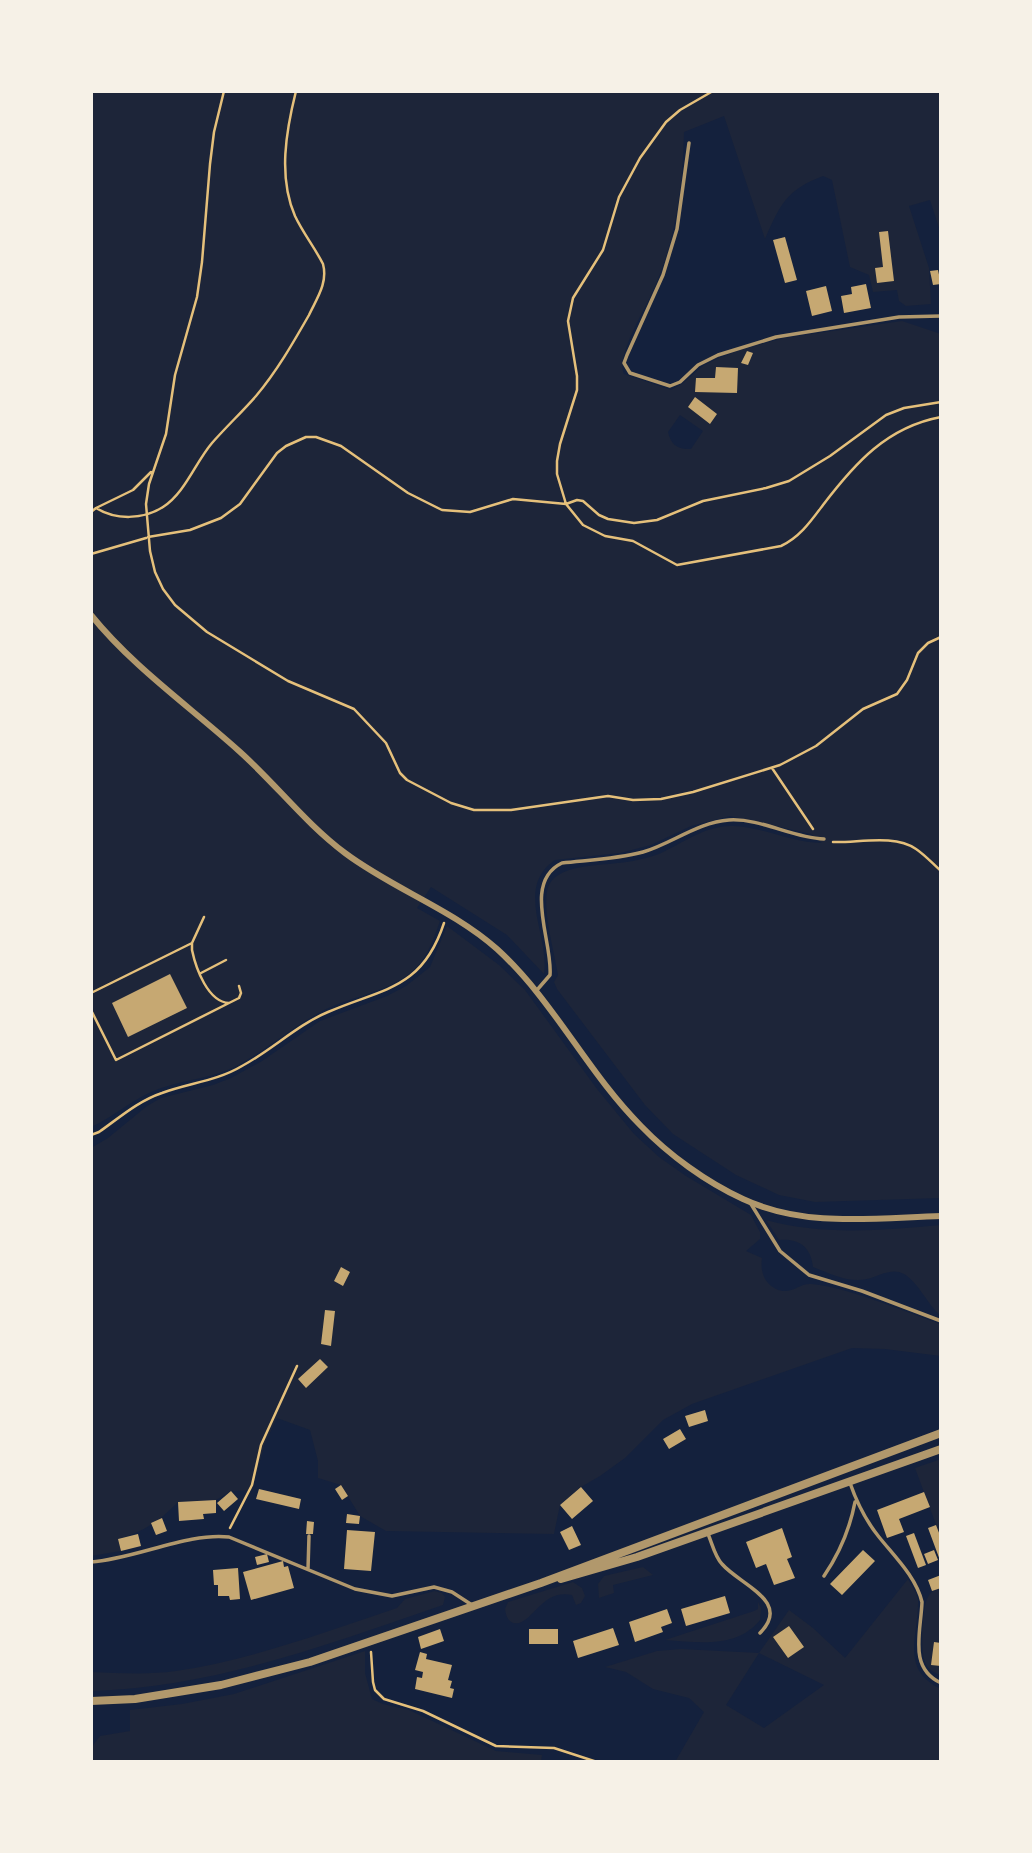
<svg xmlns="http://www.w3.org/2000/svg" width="1032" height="1853" viewBox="0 0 1032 1853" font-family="'Archivo Narrow',sans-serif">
  <rect width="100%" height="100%" fill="#14213d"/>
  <path fill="#1d2539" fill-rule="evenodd" d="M91 91H941V234L930 200 909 206 929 268 931 304 906 306 899 301 897 290 873 292 869 275 850 267 832 180 823 176C786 190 780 205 765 239L724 116 684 132C683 187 675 245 651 295 643 313 616 356 624 374L671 390 682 384 704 365 719 358 740 350 784 338 902 321 941 334V1198L815 1202 779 1195 736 1175 673 1134 645 1105 557 989 554 982 558 975C555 954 540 903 549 885 560 862 610 866 633 861 641 859 651 857 659 854 683 843 706 825 733 826 764 827 792 843 822 843L811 834 730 816 691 826 651 845 620 853 555 860C514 888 550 936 544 974L507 935 431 887 417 908 440 921C433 941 426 962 408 975 382 993 351 997 324 1010 293 1026 268 1049 238 1065 209 1080 184 1079 156 1090 132 1099 114 1117 91 1127ZM680 415 703 431 691 449C678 450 671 445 668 432Z
    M447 926 499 965 525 990 597 1089 634 1134 659 1157 686 1176 751 1215 760 1232V1239L746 1251 762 1258C760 1271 764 1283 776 1289 791 1296 799 1283 811 1284 847 1287 900 1310 935 1322L941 1325V1356L885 1349 852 1348 692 1404 663 1420 625 1458 600 1476 581 1487 560 1505 554 1534 386 1531 360 1516 341 1485 318 1478V1461L310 1430 277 1418 265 1443 252 1490 231 1491 216 1500 178 1502C161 1520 142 1533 118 1539L121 1551 91 1556V1148L108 1138 147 1106 161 1098 213 1085 231 1078 262 1061 320 1021 387 996 406 986 430 967Z
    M766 1220C824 1236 882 1230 941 1225V1316C927 1304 919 1283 904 1274 892 1267 879 1276 867 1279 848 1283 831 1274 813 1267 811 1247 799 1238 779 1240Z
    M941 1459V1538L915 1468Z
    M643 1567 653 1575 613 1585 614 1593 599 1598 598 1584 604 1576Z
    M908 1579 916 1593 918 1600C919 1636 899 1669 941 1689V1762H675L704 1712 689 1698 653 1689 626 1672 605 1667 657 1651 681 1649 759 1653 789 1610 813 1628 845 1658ZM759 1653 824 1685 764 1728 726 1705Z
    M573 1582 582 1588 585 1596 581 1603 576 1605 572 1595C544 1589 535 1618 519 1623 509 1625 506 1617 505 1609L508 1602Z
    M941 1588V1676C934 1672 928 1670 925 1662 920 1651 922 1607 928 1597 931 1591 936 1590 941 1588Z
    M435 1591 442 1593 445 1597 443 1605C325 1645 217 1687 91 1691V1672C119 1673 148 1675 176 1671 251 1660 325 1632 397 1608L405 1599Z
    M758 1602 761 1608 760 1620C737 1649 698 1642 665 1640L754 1611 758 1609Z
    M365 1651V1673L372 1699 383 1704 409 1710 496 1751 542 1755 541 1762H91V1748L100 1736 130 1731V1710L182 1704 234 1694Z"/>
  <path fill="#c6a872" d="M888 231 894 281 877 283 875 268 883 267 879 232Z
    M785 237 797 280 785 283 773 240Z
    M938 270 941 284 933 285 930 271Z
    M866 284 871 308 844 313 841 296 852 294 851 287Z
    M826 286 832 311 812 316 806 291Z
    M747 351 753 353 748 365 741 363Z
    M716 367 738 368 737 393 695 392 696 378H715Z
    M695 397 717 414 710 424 688 407Z
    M170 974 187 1008 128 1037 112 1003Z
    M341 1267 350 1272 343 1286 334 1281Z
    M325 1310 335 1311 331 1346 321 1344Z
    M320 1359 328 1367 306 1388 298 1379Z
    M705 1410 708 1421 689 1427 685 1416Z
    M680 1429 686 1439 669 1449 663 1439Z
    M341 1485 348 1496 342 1500 335 1489Z
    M581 1487 593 1501 572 1519 560 1505Z
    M259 1489 301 1499 299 1509 256 1499Z
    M231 1491 238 1499 224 1511 217 1503Z
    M924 1492 930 1507 899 1519 904 1532 887 1538 877 1510Z
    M216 1500V1513L203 1514 204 1519 179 1521 178 1502Z
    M347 1514 360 1516 359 1524 346 1523Z
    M162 1518 167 1531 156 1535 151 1523Z
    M307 1521 314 1522 313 1534H306Z
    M936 1525 941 1538V1563L928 1528Z
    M572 1526 581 1545 569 1550 560 1532Z
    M782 1528 792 1557 787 1559 795 1578 774 1585 766 1564 756 1568 746 1542Z
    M347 1530 375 1532 371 1571 344 1569Z
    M914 1533 926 1565 918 1568 906 1536Z
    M138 1534 141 1546 121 1551 118 1539Z
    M863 1550 875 1561 842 1595 830 1584Z
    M934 1550 938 1560 928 1564 924 1554Z
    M267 1554 269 1562 257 1565 255 1557Z
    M283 1561 284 1567 288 1566 294 1588 251 1600 243 1572Z
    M238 1568 240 1599 230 1600 229 1596H218V1585H214L213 1570Z
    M941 1575V1588L932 1591 928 1580Z
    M725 1596 730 1613 686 1626 681 1609Z
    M667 1609 672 1623 661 1627 663 1632 635 1642 629 1622Z
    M789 1626 804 1647 788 1658 773 1637Z
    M613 1628 619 1645 578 1658 573 1641Z
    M440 1629 444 1641 421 1649 418 1637Z
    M529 1629H558V1644H529Z
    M934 1642 941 1643V1666L931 1665Z
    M420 1652 427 1654 426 1659 452 1665 448 1680 452 1681 450 1688 454 1689 452 1698 415 1689 417 1677 422 1678 423 1672 415 1670Z"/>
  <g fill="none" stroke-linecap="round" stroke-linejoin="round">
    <path stroke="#e5c07b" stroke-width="2.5" d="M224 91 214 132 210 164 202 262 197 297 175 375 166 434 149 484 146 504 150 551 155 572 163 589 175 605 207 632 288 681 354 709 386 743 400 773 407 780 451 803 474 810H511L608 796 633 800 661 799 693 792 780 765 816 746 863 709 897 694 907 680 918 653 928 643 941 637
      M713 91 680 110 666 122 640 158 619 197 603 250 573 298 568 321 577 376V390L560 444 557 461V474L566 504 583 525 605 536 633 541 677 565 781 546C800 537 811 521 823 505 855 463 887 427 941 417
      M96 508 133 490 151 472
      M91 512 96 508C115 520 143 520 163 507 185 493 195 463 212 443 226 427 242 412 256 396 277 371 293 343 309 315 317 298 328 283 323 264 315 248 303 233 295 216 278 177 286 131 296 91
      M148 537 190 530 221 518 240 504 277 453 286 446 306 437H316L341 446 408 493 442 510 470 512 513 499 566 504 577 500 583 501 599 515 608 519 634 523 657 520 703 501 766 488 789 481 830 456 886 415 904 408 941 402
      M91 554 146 538
      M772 768 813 829
      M833 842C858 843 894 834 916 849 925 855 933 864 941 871
      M204 917 192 943V950C196 969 208 1002 229 1003L239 998 241 993 239 986
      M201 973 226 960
      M91 993 192 943
      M91 1010 116 1060 229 1003
      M91 1135 99 1132C119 1118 138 1101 162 1093 189 1083 217 1081 242 1066 272 1050 297 1025 328 1012 383 988 422 990 444 923
      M230 1528 252 1485 261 1445 297 1366
      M371 1652 373 1682 375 1690 384 1699 423 1711 496 1746 554 1748 597 1762"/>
    <path stroke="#b1986c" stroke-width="3.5" d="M689 143 677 229 663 275 627 355 624 363 630 373 670 386 680 382 698 365 718 355 776 337 899 317 941 316
      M537 990 550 975C553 942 522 882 562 863 589 860 617 859 643 852 671 844 698 822 729 820 761 818 792 838 824 839
      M751 1204 780 1251 809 1275 862 1291 941 1321
      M850 1483C857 1503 866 1521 879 1537 895 1557 916 1577 922 1602 921 1632 908 1668 941 1683
      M708 1534C712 1543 715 1557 722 1564 740 1585 792 1601 760 1633
      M91 1562C135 1559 189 1532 229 1537L355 1589 392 1596 434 1587 452 1592 472 1605
      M308 1569 309 1536
      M824 1576C839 1554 850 1528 855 1502"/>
    <path stroke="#b1986c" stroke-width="6" d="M91 615C133 667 189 706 239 751 276 784 305 823 345 853 393 889 452 909 497 949 554 1001 587 1072 641 1126 669 1155 706 1182 743 1199 805 1228 874 1218 941 1216"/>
    <path stroke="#b1986c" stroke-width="8" d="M561 1579 637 1557 941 1449
      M91 1701 135 1699 221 1685 310 1662 541 1583 941 1433"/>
  </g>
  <rect width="1032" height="1853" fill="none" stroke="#f6f1e7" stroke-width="186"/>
</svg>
